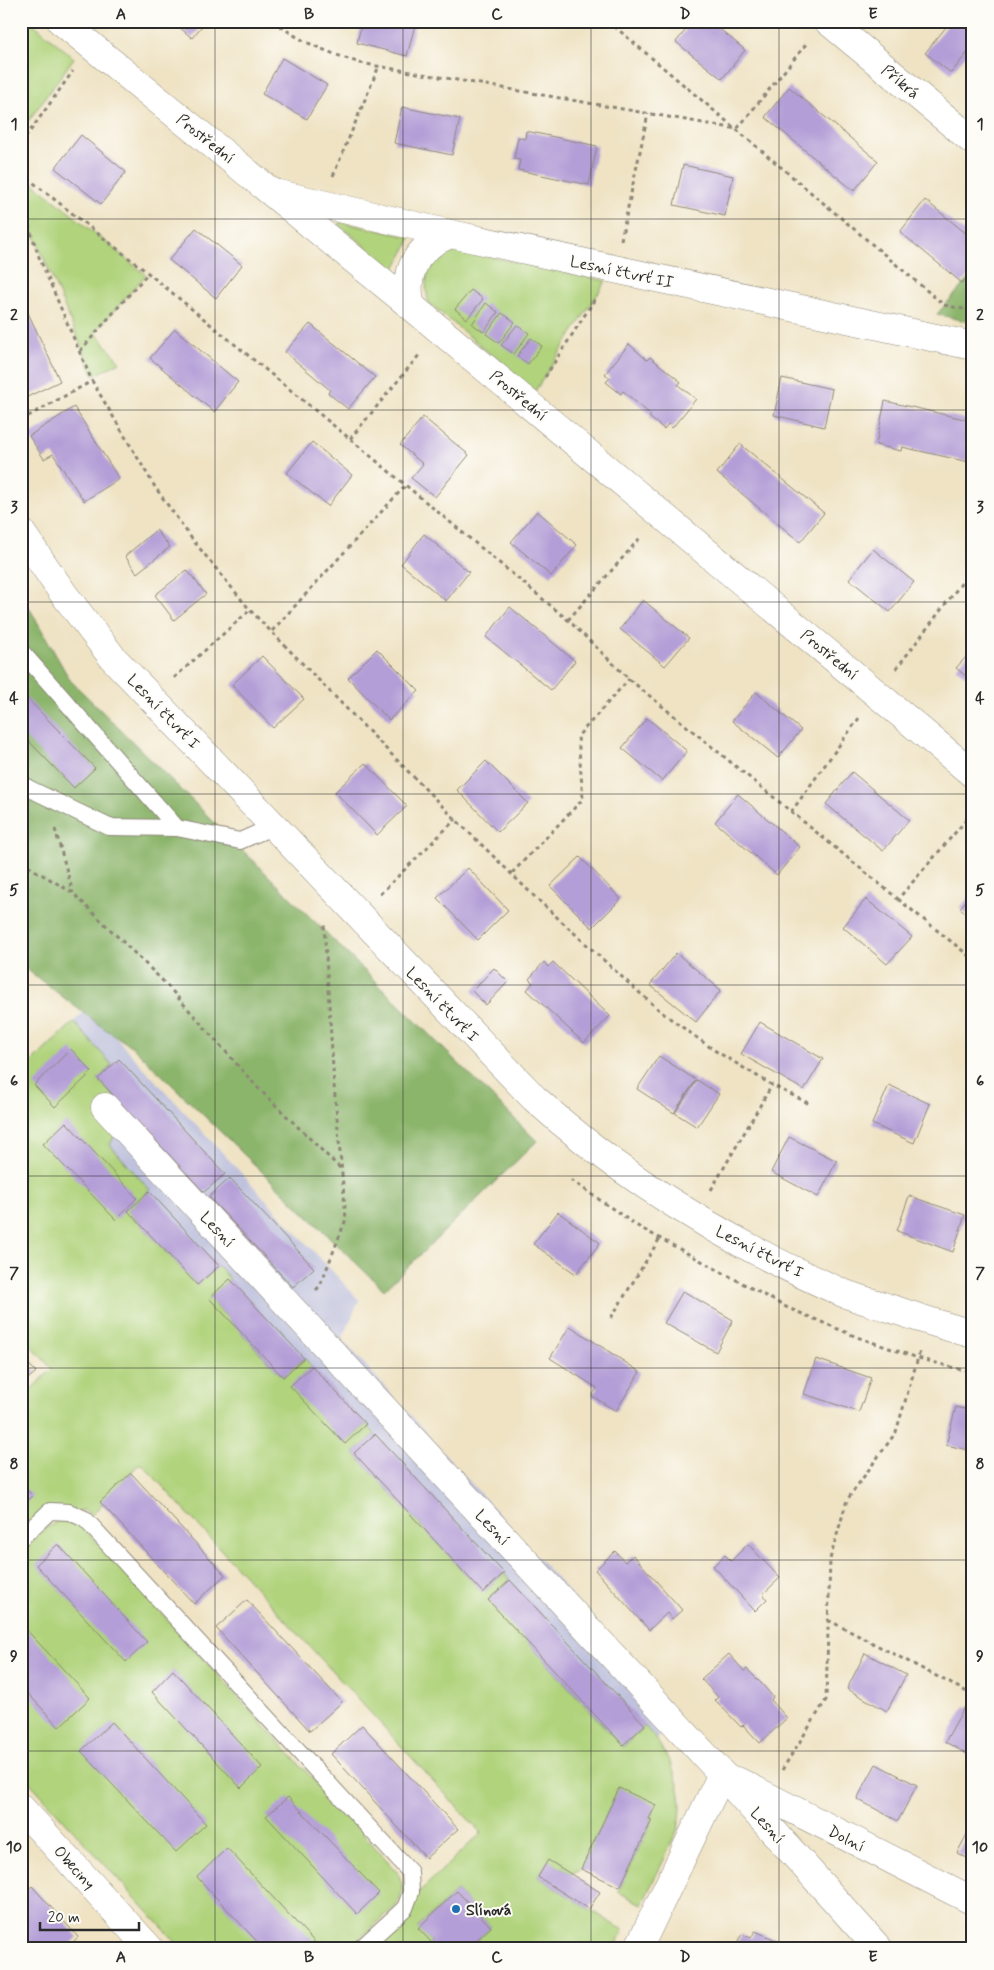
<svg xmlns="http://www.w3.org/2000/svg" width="994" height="1970" viewBox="0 0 994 1970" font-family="Mynerve,sans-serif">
  <rect width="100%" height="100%" fill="#fdfcf7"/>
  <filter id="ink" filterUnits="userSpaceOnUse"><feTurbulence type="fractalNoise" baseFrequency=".02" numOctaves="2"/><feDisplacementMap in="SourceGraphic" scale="10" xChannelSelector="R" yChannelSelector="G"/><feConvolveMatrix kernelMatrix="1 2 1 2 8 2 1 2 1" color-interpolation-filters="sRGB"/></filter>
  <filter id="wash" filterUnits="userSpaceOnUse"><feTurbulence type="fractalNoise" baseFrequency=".0096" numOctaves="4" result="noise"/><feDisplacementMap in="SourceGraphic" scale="20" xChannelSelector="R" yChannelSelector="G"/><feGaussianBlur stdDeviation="1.12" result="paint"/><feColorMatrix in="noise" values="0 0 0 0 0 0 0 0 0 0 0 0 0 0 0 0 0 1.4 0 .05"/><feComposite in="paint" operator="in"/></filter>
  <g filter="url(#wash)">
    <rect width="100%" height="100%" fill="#efe3c4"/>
    <path fill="#c0c2dd" d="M88 1008 359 1300 342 1339 678 1714 657 1739 610 1768 21 1149V1072Z"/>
    <path fill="#b0d37c" stroke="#6e7f54" d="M21 21H30L74 58 21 131Z
      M21 173 146 275 95 332 120 362 94 376 41 252 21 200Z
      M340 222 410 237 408 244 394 270 339 225Z
      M458 250 606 281 535 391 429 303C421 277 430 255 458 250Z
      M74 1022 112 1065 98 1079 126 1109 110 1145 150 1190 128 1211 197 1285 219 1266 230 1279 209 1298 283 1377 304 1358 312 1366 291 1386 345 1444 366 1424 375 1434 354 1453 483 1593 504 1573 510 1580 523 1637 623 1747 645 1726C668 1752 687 1788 679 1824 678 1830 674 1836 672 1842 663 1863 652 1883 642 1904L618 1892 652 1821 649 1819 655 1805 619 1788 581 1869 571 1874 548 1861 538 1877 623 1930 615 1949H472L470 1946 491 1927 457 1891 418 1927 431 1942 423 1949H371L419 1892 481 1833 143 1465 139 1464 92 1515 84 1510 21 1527V1399L52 1369 21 1335V1072Z
      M59 1520H72L82 1526 395 1869C404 1882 404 1893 396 1906L348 1949H182L21 1773V1551L42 1531Z"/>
    <path fill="#8cb56c" stroke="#5c704c" d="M973 274V323L937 314Z
      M21 593 70 680 537 1141 384 1290 134 1048 102 1027 21 965Z"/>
    <g id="blocks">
      <path fill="#b49ed7" d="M172 21H206L192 38Z
        M362 21H416L407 56 357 43Z
        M693 21H710L745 50 722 79 676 42Z
        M951 21H973V46L951 73 925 53Z
        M282 58 327 85 307 119 262 94Z
        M789 87 878 161 854 191 765 117Z
        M402 107 460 119 452 155 394 143Z
        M526 131 597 146 589 185 518 170 520 160 514 159 518 137 525 139Z
        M81 135 126 172 101 204 55 168Z
        M683 165 733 176 725 216 674 205Z
        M925 200 973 239V270L962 283 900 232Z
        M196 228 242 265 216 298 169 260Z
        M471 290 483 299 467 319 455 309Z
        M21 298 60 381 21 400Z
        M486 303 498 312 484 332 472 324Z
        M502 313 515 322 499 343 486 334Z
        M310 324 375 377 348 409 328 393 330 390 285 352Z
        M517 325 529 333 514 354 501 345Z
        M175 329 238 382 214 412 150 358Z
        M531 338 542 346 528 364 517 356Z
        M629 344 647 360 650 357 681 382 678 385 696 399 672 428 668 424 664 429 649 417 651 415 623 391 621 394 606 382 610 378 605 374Z
        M782 378 832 389 824 427 774 415Z
        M885 401 973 421V463L902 447 901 451 876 445Z
        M74 407 119 479 84 501 53 454 44 459 29 436Z
        M423 417 469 455 435 497 411 478 423 464 400 445Z
        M312 442 352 475 328 506 287 473Z
        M740 444 824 513 800 542 717 473Z
        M537 511 577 545 551 576 511 542Z
        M156 530 170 547 137 573 125 556Z
        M424 534 469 572 446 601 401 564Z
        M873 549 914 582 890 612 849 579Z
        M187 570 206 594 174 620 155 595Z
        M643 600 689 638 665 666 620 629Z
        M510 607 575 661 551 690 486 637Z
        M377 649 419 691 389 720 348 678Z
        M973 649V682L956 668Z
        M262 656 304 699 273 728 232 685Z
        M21 692 95 768 74 788 21 733Z
        M756 692 801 730 778 758 732 721Z
        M647 718 687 751 662 781 622 748Z
        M486 761 528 803 498 832 457 790Z
        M365 763 407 806 377 835 335 792Z
        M852 772 909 820 883 851 826 804Z
        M738 794 800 847 777 875 715 822Z
        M580 857 621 899 592 928 550 886Z
        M468 868 508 910 478 940 437 898Z
        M973 892V919L960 908Z
        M866 899 912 937 887 964 843 927Z
        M676 953 721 990 696 1022 650 985Z
        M544 962 548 967 553 962 610 1016 584 1043 527 990 533 983 529 979Z
        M494 968 508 982 486 1005 472 991Z
        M760 1022 823 1059 804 1090 741 1054Z
        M71 1049 92 1072 55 1107 34 1085Z
        M659 1056 696 1080 674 1113 637 1089Z
        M119 1059 225 1174 204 1192 98 1079Z
        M697 1080 719 1094 697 1127 675 1113Z
        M889 1085 930 1104 914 1143 872 1124Z
        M66 1122 137 1198 116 1220 43 1144Z
        M789 1137 837 1161 818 1197 771 1172Z
        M230 1178 314 1268 293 1287 209 1197Z
        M149 1191 219 1266 197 1285 128 1211Z
        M909 1196 965 1215 953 1252 897 1231Z
        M558 1212 600 1243 576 1274 533 1244Z
        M230 1279 304 1358 283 1377 209 1298Z
        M683 1291 733 1320 716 1352 664 1323Z
        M570 1326 640 1372 616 1411 592 1396 597 1388 550 1358Z
        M21 1356 36 1372 21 1385Z
        M816 1359 871 1378 859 1412 804 1394Z
        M312 1366 366 1424 345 1444 290 1386Z
        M956 1407 973 1411V1451L946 1445Z
        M375 1434 504 1573 483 1593 354 1453Z
        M131 1473 225 1575 194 1604 100 1502Z
        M21 1484 33 1496 21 1507Z
        M58 1544 147 1642 126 1662 36 1565Z
        M748 1544 780 1578 763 1594 767 1599 755 1611 713 1566 725 1555 731 1561Z
        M615 1551 625 1562 633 1555 682 1610 672 1619 667 1613 649 1630 595 1570Z
        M510 1580 645 1725 623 1745 488 1600Z
        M247 1600 342 1702 310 1731 216 1628Z
        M21 1624 90 1698 59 1727 21 1686Z
        M865 1653 906 1675 887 1711 847 1689Z
        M729 1654 744 1671 747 1669 762 1684 773 1697 771 1700 787 1718 760 1743 743 1725 741 1727 715 1700 718 1697 701 1679Z
        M173 1670 262 1767 241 1788 152 1692Z
        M965 1706 973 1710V1757L945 1742Z
        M112 1722 206 1824 176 1852 81 1751Z
        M362 1725 458 1829 426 1858 331 1754Z
        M876 1764 917 1785 898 1821 857 1799Z
        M619 1788 656 1805 649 1819 652 1820 620 1887 581 1869Z
        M288 1797 379 1893 357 1914 266 1816Z
        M973 1823V1861L957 1853Z
        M227 1848 321 1949H264L197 1877Z
        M548 1860 600 1892 589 1909 538 1877Z
        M32 1886 78 1937 66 1949H27L21 1943V1896Z
        M457 1891 491 1927 470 1946 472 1949H423L431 1942 418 1928Z
        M755 1931 776 1940 794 1949H734L742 1934 751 1938Z
        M969 1937 973 1939V1949H962Z"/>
    </g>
  </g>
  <g filter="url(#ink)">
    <use href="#blocks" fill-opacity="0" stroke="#8d8778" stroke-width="1"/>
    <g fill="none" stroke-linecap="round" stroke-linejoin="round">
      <defs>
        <path id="service" d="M21 651 177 828 240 841 274 826
          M21 782 28 788 109 827 177 828
          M21 1538 50 1511 69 1512 85 1519 410 1872 411 1892 405 1908 360 1949"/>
        <path id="minor" d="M61 21 411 306 973 774
          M828 21 973 141
          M279 194 451 234 973 346
          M411 306C405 284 410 259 430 245 436 240 444 237 451 234
          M21 532 63 593 113 658 534 1098C624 1180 732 1244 843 1293 856 1298 870 1302 883 1306 913 1316 942 1326 973 1334
          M105 1107 722 1774 879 1949
          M737 1781 973 1901
          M21 1808 150 1949
          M638 1949 722 1774"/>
      </defs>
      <use href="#service" stroke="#8d8778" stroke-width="18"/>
      <use href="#minor" stroke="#8d8778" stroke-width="29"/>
      <path stroke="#8d8778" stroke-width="3" stroke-dasharray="4 4" stroke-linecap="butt" d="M274 21C299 42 330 53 360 63L737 129 808 42
        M608 21 944 305 973 311
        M21 144 73 71
        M21 173 148 273 350 439 568 620 629 679 898 899 973 812
        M333 176 379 66
        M21 202 39 257 92 381 155 487 192 539 250 610 444 808 536 898 634 988 664 1014 714 1050 772 1085 810 1104
        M621 240 648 114
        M80 351 148 273
        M545 377 597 296
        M21 420 92 381
        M350 439 420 354
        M568 620 640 538
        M272 631 405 486
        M896 669 973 568
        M174 678 250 610
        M791 812 859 718
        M55 829 73 893
        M21 862 73 893 165 983 258 1088 342 1170
        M512 873 583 799 578 736 629 679
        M380 894 456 819
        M898 899 973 959
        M571 1180 639 1227 786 1307 857 1337 918 1358 973 1373
        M711 1190 772 1085
        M316 1290 320 1286 346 1219 334 1085 324 924
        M611 1318 660 1238
        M828 1620 973 1695
        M782 1770 826 1700 830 1559 847 1500 896 1432 920 1351"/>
      <use href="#service" stroke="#fff" stroke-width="16"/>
      <use href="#minor" stroke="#fff" stroke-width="28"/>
    </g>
  </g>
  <path fill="none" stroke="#2b2b2b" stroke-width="1" stroke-opacity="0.55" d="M215 21V1949M403 21V1949M591 21V1949M779 21V1949M21 219H973M21 410H973M21 602H973M21 794H973M21 985H973M21 1176H973M21 1368H973M21 1560H973M21 1751H973"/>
  <circle fill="#1f6fb2" stroke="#fdfcf7" stroke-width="2" cx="456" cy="1909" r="5"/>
  <g text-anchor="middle" stroke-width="4" stroke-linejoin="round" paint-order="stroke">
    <g font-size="16" fill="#2b2b2b" stroke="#fdfcf7">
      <text transform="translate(901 81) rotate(40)" y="6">Příkrá</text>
      <text transform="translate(206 138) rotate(39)" y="6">Prostřední</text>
      <text transform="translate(622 271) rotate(12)" y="6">Lesní čtvrť II</text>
      <text transform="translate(519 395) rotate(40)" y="6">Prostřední</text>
      <text transform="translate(830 654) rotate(40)" y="6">Prostřední</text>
      <text transform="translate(164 711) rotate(46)" y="6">Lesní čtvrť I</text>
      <text transform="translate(443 1004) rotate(46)" y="6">Lesní čtvrť I</text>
      <text transform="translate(218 1229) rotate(47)" y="6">Lesní</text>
      <text transform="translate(760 1251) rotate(27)" y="6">Lesní čtvrť I</text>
      <text transform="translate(493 1527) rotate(47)" y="6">Lesní</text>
      <text transform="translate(768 1825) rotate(48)" y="6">Lesní</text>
      <text transform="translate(847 1838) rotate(27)" y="6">Dolní</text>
      <text transform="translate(75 1867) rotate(48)" y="6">Obeciny</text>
    </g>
    <g font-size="16" font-weight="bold" fill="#2b2b2b" stroke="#fdfcf7" text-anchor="start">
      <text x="466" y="1915">Slínová</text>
    </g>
  </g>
  <rect width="994" height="1970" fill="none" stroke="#fdfcf7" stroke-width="55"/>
  <path d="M40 1922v8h99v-8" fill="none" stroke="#2b2b2b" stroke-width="2.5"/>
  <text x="48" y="1922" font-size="15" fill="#2b2b2b" stroke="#fdfcf7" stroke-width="4" paint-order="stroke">20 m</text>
  <rect x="28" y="28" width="938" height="1914" fill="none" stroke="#2b2b2b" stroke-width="2"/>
  <g font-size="16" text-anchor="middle" font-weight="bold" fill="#2b2b2b">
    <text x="121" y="19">A</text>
    <text x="309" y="19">B</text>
    <text x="497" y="19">C</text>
    <text x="685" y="19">D</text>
    <text x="873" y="19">E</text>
    <text x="14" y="129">1</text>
    <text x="980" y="129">1</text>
    <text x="14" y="320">2</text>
    <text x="980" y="320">2</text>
    <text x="14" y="512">3</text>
    <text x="980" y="512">3</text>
    <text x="14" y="703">4</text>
    <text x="980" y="703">4</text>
    <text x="14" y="895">5</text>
    <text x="980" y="895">5</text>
    <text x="14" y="1086">6</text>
    <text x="980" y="1086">6</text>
    <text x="14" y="1278">7</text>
    <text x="980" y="1278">7</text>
    <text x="14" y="1469">8</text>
    <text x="980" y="1469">8</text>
    <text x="14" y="1661">9</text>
    <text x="980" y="1661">9</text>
    <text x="14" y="1852">10</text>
    <text x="980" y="1852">10</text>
    <text x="121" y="1962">A</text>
    <text x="309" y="1962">B</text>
    <text x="497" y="1962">C</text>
    <text x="685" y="1962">D</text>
    <text x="873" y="1962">E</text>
  </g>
</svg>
